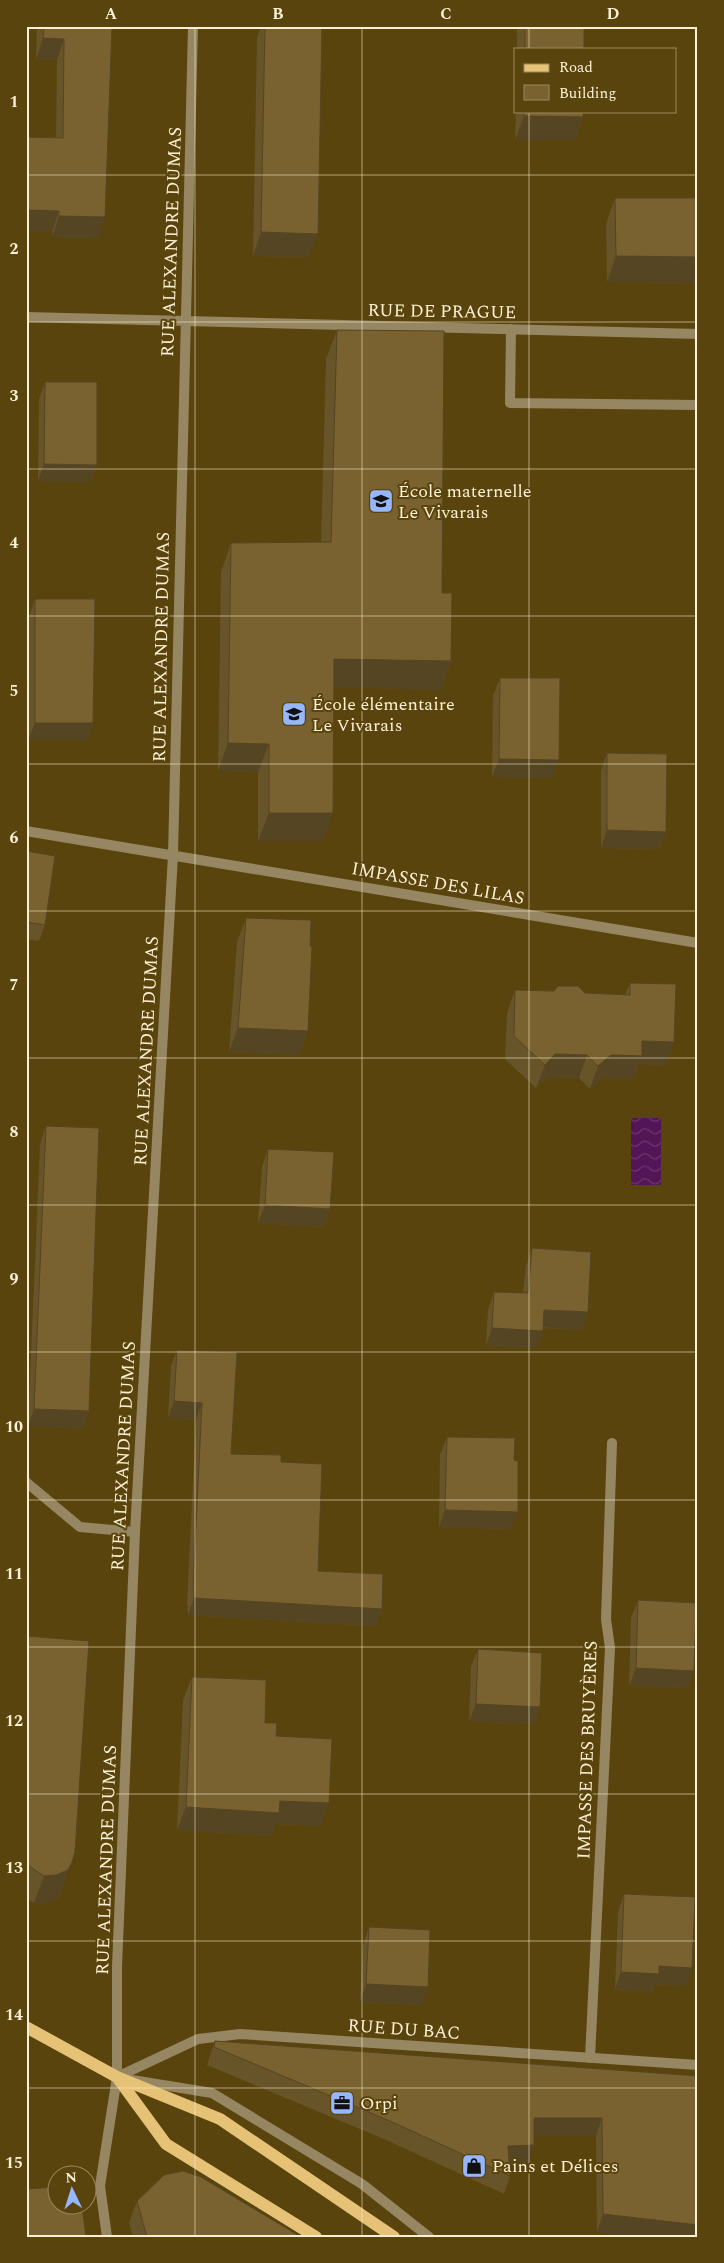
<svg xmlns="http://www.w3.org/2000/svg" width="724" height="2263" viewBox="0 0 724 2263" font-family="Spectral,serif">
  <defs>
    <pattern id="water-waves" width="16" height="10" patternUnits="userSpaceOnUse" patternTransform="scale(1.25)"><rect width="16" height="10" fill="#521555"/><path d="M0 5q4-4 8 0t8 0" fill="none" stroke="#6c376d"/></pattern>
  </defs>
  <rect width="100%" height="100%" fill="#5a440d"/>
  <path fill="url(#water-waves)" d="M631 1118H661V1185H631Z"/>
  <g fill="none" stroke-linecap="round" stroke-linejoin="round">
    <path stroke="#978662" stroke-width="10" d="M26 1482 80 1527 135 1532
      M590 2058 610 1648 606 1619 612 1443"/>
    <path stroke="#978662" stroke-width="10" d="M26 317 698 334
      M511 329 510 403 698 405
      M26 831 698 943
      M117 2077 198 2039 240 2034 698 2065
      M132 2080 212 2093 362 2184 429 2237
      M107 2237 100 2186 117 2077V1967L135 1532 173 855 193 26"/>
    <path stroke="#e5c275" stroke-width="12" d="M26 2027 117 2077 220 2119 394 2237
      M117 2077 166 2144 316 2237"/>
  </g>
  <path fill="#685429" d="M37 26H112L98 238 52 237 56 138 57 60 36 59Z
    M261 26H322L309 257 253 256 257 38Z
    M517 26H584V49H517Z
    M516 111H583V117L575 140H515Z
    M615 198H698V283L607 282 606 224Z
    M337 330 442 593 451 661 441 690 334 687 323 841H258V772L218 771 221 572 231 543 321 542 326 359Z
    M45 382 97 465 90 482 38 481 39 399Z
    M35 599 93 723 87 740H28L29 617Z
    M500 678 559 760 552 778 492 777 493 696Z
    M607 753 666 832 659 849 601 848V771Z
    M26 851 45 925 39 941 26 939Z
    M246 918 308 1031 299 1055 229 1052 237 942Z
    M630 983 674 1042 666 1065 639 1064 633 1079 602 1078 590 1089 579 1078 547 1077 536 1088 505 1059 507 1013 515 990 625 995Z
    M46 1126 89 1411 83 1429 28 1426 40 1144Z
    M268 1149 330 1209 324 1227 258 1223 262 1167Z
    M532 1248 588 1312 582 1330 543 1328V1331L536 1348 486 1346 488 1310 494 1292 523 1293 526 1266Z
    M177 1350 231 1454 318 1571 376 1626 188 1615 187 1603 196 1420 168 1418 171 1366Z
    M447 1437 514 1460 511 1529 439 1527 440 1455Z
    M638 1600 694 1671 687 1688 629 1686 631 1618Z
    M26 1636 62 1890 58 1898 46 1903H34L26 1898Z
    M478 1649 540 1707 534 1724 469 1721 471 1667Z
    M192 1677 265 1723 276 1736 321 1826 275 1824 271 1836 177 1830 183 1700Z
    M624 1894 692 1968 685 1986 655 1984 652 1992 615 1989 618 1912Z
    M369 1927 421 2005 360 2002 363 1945Z
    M215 2041 698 2076 597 2232 596 2136H534V2145L528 2163 509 2164 510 2176 504 2194 384 2139 207 2065Z
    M137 2201 301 2237H133L129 2223Z"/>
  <path fill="#554522" d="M43 38 64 39 57 60 36 59Z
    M524 116 583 117 575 140H515Z
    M26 210 59 211 52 232 26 231Z
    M59 216 105 217 98 238 52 237Z
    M261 232 318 234 309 257 253 256Z
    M616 256 698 257V283L607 282Z
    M44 464 97 465 90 482 38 481Z
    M334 659 451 661 441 690 324 687Z
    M35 723H93L87 740H28Z
    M228 743 269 744 258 772 218 771Z
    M499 759 559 760 552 778 492 777Z
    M269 813H333L323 841H258Z
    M607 830 666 832 659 849 601 848Z
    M238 1028 308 1031 299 1055 229 1052Z
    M642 1041 674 1042 666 1065 639 1064 633 1079 602 1078 590 1089 598 1066 611 1055Z
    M555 1054 587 1055 579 1078 547 1077 536 1088 545 1065Z
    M265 1205 330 1209 324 1227 258 1223Z
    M544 1310 588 1312 582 1330 537 1327Z
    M492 1328 543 1331 536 1348 486 1346Z
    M174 1401 202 1403 196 1420 168 1418Z
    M34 1409 89 1411 83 1429 28 1426Z
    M445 1510 518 1512 511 1529 439 1527Z
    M194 1598 382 1609 376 1626 188 1615Z
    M636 1668 694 1671 687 1688 629 1686Z
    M476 1704 540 1707 534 1724 469 1721Z
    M280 1801 329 1803 321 1826 275 1824 271 1836 177 1830 186 1807Z
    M72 1862 62 1890 58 1898 46 1903H34L44 1876Z
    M659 1966 692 1968 685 1986 655 1984 652 1992 615 1989 621 1972Z
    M366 1984 428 1987 421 2005 360 2002Z
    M534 2118H602L596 2136H527Z
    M534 2145 528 2163 501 2164 508 2146Z
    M603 2214 698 2225V2237H634L597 2232Z"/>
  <path fill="#796230" stroke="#554522" d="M44 26H112L105 217 59 216V211L26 210V137L63 138 64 39 43 38Z
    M265 26H322L318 234 261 232Z
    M525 26H584V49H525Z
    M524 111H583V117L524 116Z
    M615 198H698V257L616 256Z
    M337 330 444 331 442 593H452L451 661 334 659 333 813H269V744L228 743 231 543 331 542Z
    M45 382H97V465L44 464Z
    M35 599H95L93 723H35Z
    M500 678H560L559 760 499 759Z
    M607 753 667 754 666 832 607 830Z
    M26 851 55 856 45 925 26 922Z
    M246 918 311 920 310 946H312L308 1031 238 1028Z
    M630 983 676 984 674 1042 642 1041V1056L611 1055 598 1066 587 1055 555 1054 545 1065 514 1036 515 990 554 991 558 986H578L585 993 630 995Z
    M46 1126 99 1128 89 1411 34 1409Z
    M268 1149 334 1152 330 1209 265 1205Z
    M532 1248 591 1252 588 1312 544 1310 543 1331 492 1328 494 1292 528 1293Z
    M177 1350 237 1352 231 1454 281 1455V1462L322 1464 318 1571 383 1574 382 1609 194 1598 193 1587 202 1403 174 1401Z
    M447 1437 515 1438 514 1460 518 1461V1512L445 1510Z
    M638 1600 696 1603 694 1671 636 1668Z
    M26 1636 89 1641 75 1852 72 1862 68 1870 56 1875 44 1876 26 1864Z
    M478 1649 542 1653 540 1707 476 1704Z
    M192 1677 266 1680 265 1723H277L276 1736 332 1739 329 1803 280 1801 279 1813 186 1807Z
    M624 1894 695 1897 692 1968 659 1966V1974L621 1972Z
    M369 1927 430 1930 428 1987 366 1984Z
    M215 2041 698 2076V2225L603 2214 602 2118H534V2145L508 2146 510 2176 390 2121 214 2047Z
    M183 2171 201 2177 301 2237H147L137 2201 164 2175Z
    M58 2187V2206H82L86 2237H26V2189Z"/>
  <path fill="none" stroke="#fdf0d5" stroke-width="1" stroke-opacity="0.55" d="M195 26V2237M362 26V2237M529 26V49M529 111V2237M26 175H698M26 322H698M26 469H698M26 616H698M26 764H698M26 911H698M26 1058H698M26 1205H698M26 1352H698M26 1500H698M26 1647H698M26 1794H698M26 1941H698M26 2088H698"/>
  <defs>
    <symbol id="school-square" viewBox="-11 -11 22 22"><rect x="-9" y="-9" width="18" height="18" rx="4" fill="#96b6fd" stroke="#5a440d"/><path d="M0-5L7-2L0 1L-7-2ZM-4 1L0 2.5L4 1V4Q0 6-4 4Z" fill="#111"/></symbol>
    <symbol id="office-square" viewBox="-11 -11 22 22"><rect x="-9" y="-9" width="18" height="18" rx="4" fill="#96b6fd" stroke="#5a440d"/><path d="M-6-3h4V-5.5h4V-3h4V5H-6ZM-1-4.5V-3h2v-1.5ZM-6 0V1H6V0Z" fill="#111"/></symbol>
    <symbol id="shop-square" viewBox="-11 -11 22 22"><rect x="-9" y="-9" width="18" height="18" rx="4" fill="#96b6fd" stroke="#5a440d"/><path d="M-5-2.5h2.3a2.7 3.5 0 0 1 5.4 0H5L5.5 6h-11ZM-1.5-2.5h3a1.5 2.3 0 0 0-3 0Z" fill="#111"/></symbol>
  </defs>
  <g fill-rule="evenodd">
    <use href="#school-square" x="367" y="487" width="28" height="28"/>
    <use href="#school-square" x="280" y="700" width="28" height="28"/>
    <use href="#office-square" x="328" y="2089" width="28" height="28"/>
    <use href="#shop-square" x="460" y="2152" width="28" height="28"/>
  </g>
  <g text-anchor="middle" stroke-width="4" stroke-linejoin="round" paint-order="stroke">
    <g font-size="18" fill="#fdf0d5" stroke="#5a440d">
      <text transform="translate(171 242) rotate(-88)" y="6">RUE ALEXANDRE DUMAS</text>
      <text transform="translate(442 311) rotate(1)" y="6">RUE DE PRAGUE</text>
      <text transform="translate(161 647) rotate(-89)" y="6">RUE ALEXANDRE DUMAS</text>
      <text transform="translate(438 883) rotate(10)" y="6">IMPASSE DES LILAS</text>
      <text transform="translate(146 1051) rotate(-87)" y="6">RUE ALEXANDRE DUMAS</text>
      <text transform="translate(123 1456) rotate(-87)" y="6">RUE ALEXANDRE DUMAS</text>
      <text transform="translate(587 1750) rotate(-88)" y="6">IMPASSE DES BRUYÈRES</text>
      <text transform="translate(106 1860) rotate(-88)" y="6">RUE ALEXANDRE DUMAS</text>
      <text transform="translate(404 2029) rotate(4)" y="6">RUE DU BAC</text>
    </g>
    <g font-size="18" fill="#fdf0d5" stroke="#5a440d" text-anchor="start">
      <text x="398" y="497">École maternelle<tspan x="398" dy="21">Le Vivarais</tspan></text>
      <text x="312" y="710">École élémentaire<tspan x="312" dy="21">Le Vivarais</tspan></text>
      <text x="360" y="2109">Orpi</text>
      <text x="492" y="2172">Pains et Délices</text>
    </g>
  </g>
  <rect width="724" height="2263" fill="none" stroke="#5a440d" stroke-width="55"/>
  <rect x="514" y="48" width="162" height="65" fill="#5a440d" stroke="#9b895d"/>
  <rect x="524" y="64" width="25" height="8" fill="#e5c275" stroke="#9b895d"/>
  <text x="559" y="72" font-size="15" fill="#fdf0d5">Road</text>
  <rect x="524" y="85" width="25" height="15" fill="#796230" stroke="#9b895d"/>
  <text x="559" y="98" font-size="15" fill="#fdf0d5">Building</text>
  <g transform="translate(72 2190) rotate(356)"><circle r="24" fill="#5a440d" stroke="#9b895d"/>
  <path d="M0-4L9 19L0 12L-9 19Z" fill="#96b6fd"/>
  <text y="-8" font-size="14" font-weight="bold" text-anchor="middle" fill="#fdf0d5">N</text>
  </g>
  <rect x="28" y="28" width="668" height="2208" fill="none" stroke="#fdf0d5" stroke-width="2"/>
  <g font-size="16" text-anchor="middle" font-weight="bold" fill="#fdf0d5">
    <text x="111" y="19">A</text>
    <text x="278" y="19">B</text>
    <text x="446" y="19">C</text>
    <text x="613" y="19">D</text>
    <text x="14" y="107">1</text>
    <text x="14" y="254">2</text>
    <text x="14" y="401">3</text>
    <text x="14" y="548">4</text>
    <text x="14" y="696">5</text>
    <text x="14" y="843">6</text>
    <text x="14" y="990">7</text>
    <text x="14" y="1137">8</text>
    <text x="14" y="1284">9</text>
    <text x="14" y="1432">10</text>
    <text x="14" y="1579">11</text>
    <text x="14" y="1726">12</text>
    <text x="14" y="1873">13</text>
    <text x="14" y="2020">14</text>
    <text x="14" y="2168">15</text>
  </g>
</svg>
